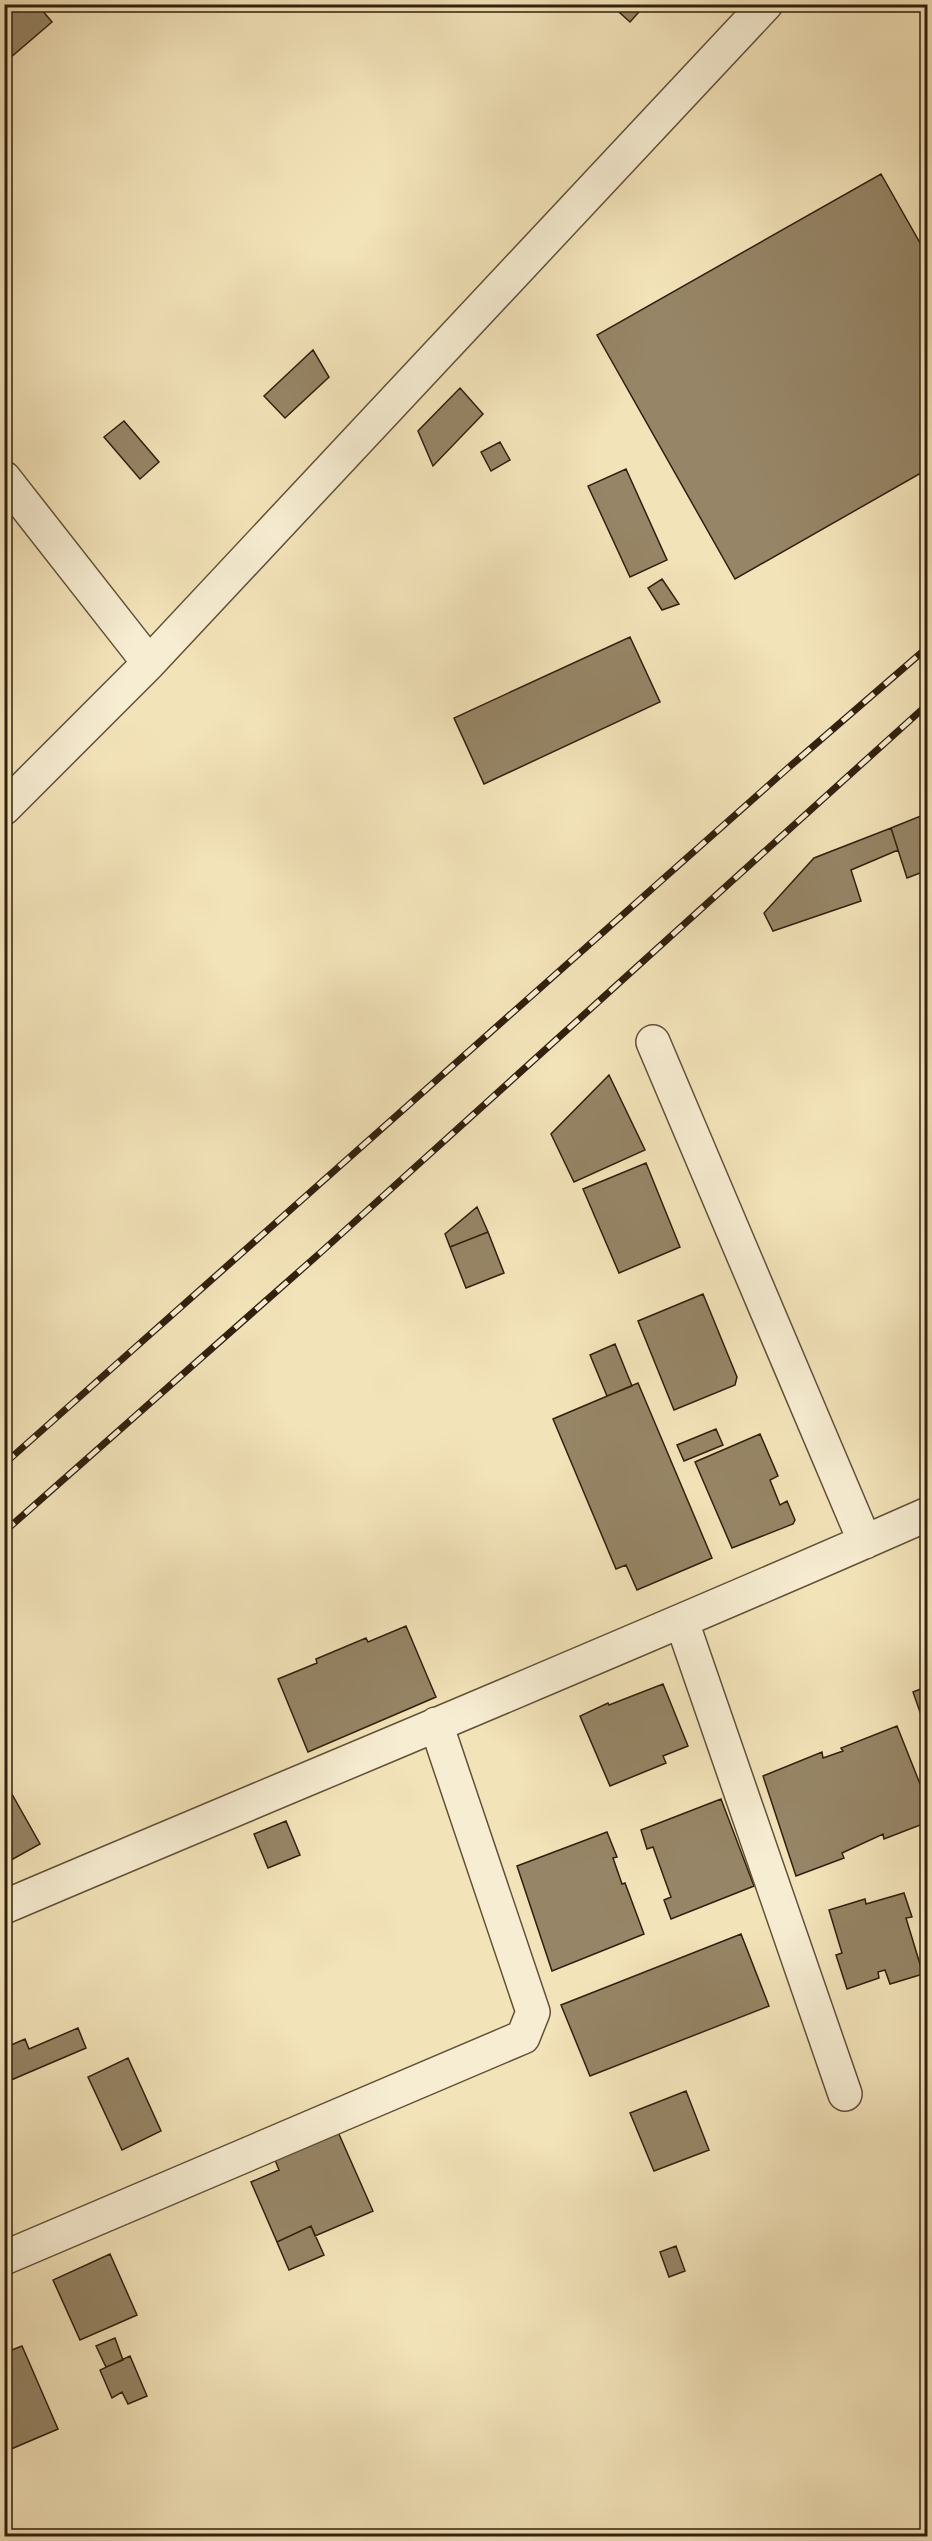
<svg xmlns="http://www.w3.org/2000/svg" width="932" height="2541" viewBox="0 0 932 2541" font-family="'EB Garamond',serif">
  <rect width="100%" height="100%" fill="#f3e3b9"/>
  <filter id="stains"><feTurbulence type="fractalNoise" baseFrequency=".00333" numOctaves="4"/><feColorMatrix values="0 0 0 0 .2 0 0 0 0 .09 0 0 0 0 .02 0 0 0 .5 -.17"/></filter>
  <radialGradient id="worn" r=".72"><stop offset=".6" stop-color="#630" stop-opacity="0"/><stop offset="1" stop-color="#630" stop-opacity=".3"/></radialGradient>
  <path fill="#968566" stroke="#31200c" stroke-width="1.5" d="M4 4H37L52 22 4 63Z
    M610 4H646L630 22Z
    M881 174 928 257V469L735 579 597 335Z
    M313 350 329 377 285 418 264 396Z
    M460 388 483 414 433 466 418 431Z
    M124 421 159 462 140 479 104 437Z
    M500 442 510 460 491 471 481 452Z
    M626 469 667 560 630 577 588 486Z
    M662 579 679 604 662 610 648 588Z
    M630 637 660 702 484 784 454 718Z
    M928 813V870L907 878 891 828Z
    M891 828 898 850 851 870 861 901 773 931 764 913 814 858Z
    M609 1075 645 1150 574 1182 551 1134Z
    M646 1163 680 1247 619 1273 583 1189Z
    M477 1207 488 1232 450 1247 445 1234Z
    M488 1232 504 1273 466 1288 450 1247Z
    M703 1294 737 1377 735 1385 674 1410 638 1321Z
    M615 1344 632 1386 607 1396 590 1355Z
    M638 1383 712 1558 637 1590 626 1565 616 1569 553 1419Z
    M716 1429 723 1445 684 1461 677 1445Z
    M760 1434 778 1476 770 1480 780 1505 787 1501 795 1520 793 1524 732 1548 695 1462Z
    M406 1626 436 1697 308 1752 278 1679 317 1663 316 1659 366 1638 368 1642Z
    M663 1684 688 1746 663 1756 666 1763 610 1786 580 1716 608 1703 609 1705Z
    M928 1686V1735L913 1692Z
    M897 1726 928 1804V1822L884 1839 883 1834 842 1853 844 1858 796 1876 763 1776 822 1752 823 1758 843 1751 841 1748Z
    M4 1780 40 1844 4 1864Z
    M721 1799 754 1886 671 1919 664 1900 671 1897 653 1847 647 1849 641 1830Z
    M286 1821 300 1855 268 1868 254 1834Z
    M607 1832 617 1857 613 1858 622 1884 625 1883 644 1934 552 1971 517 1866Z
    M904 1893 912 1917 906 1918 923 1974 890 1984 885 1970 878 1972 879 1978 847 1989 836 1955 842 1953 829 1910 865 1899 866 1904Z
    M741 1934 769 2006 590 2076 561 2005Z
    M78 2028 86 2048 4 2083V2048L25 2039 29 2049Z
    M128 2058 161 2131 122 2150 88 2077Z
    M686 2091 709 2150 654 2171 630 2113Z
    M338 2132 373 2211 315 2236 311 2226 277 2242 251 2182 279 2170 275 2160Z
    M311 2226 324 2255 289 2270 277 2242Z
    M676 2246 685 2271 669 2277 660 2252Z
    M110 2254 137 2315 80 2340 53 2280Z
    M115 2338 123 2360 106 2367 96 2346Z
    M22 2346 58 2429 4 2452V2353Z
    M130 2356 147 2396 128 2404 122 2392 112 2398 100 2370Z"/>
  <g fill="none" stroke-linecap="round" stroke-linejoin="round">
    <defs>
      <path id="street" d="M4 478 149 663
        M4 808 149 663 766 4
        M653 1042 865 1542
        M682 1622 845 2094
        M4 1907C312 1776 622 1649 928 1514
        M4 2258 523 2037 533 2012 436 1724"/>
    </defs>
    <use href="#street" stroke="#625137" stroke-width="36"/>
    <use href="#street" stroke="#f7edd2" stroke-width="33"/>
    <defs>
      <path id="rail" d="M4 1464 788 768 928 647
        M4 1532 320 1253 928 704"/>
    </defs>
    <use href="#rail" stroke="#31200c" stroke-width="7"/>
    <use href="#rail" stroke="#f7edd2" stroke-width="4.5" stroke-dasharray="14" stroke-linecap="butt"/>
  </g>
  <rect width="932" height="2541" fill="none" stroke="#f3e3b9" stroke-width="24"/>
  <rect x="6" y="6" width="920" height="2529" fill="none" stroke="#31200c" stroke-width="3"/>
  <rect x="12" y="12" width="908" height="2517" fill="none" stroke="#31200c" stroke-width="1.5"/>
  <rect width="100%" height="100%" filter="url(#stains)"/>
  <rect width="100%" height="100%" fill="url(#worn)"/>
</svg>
